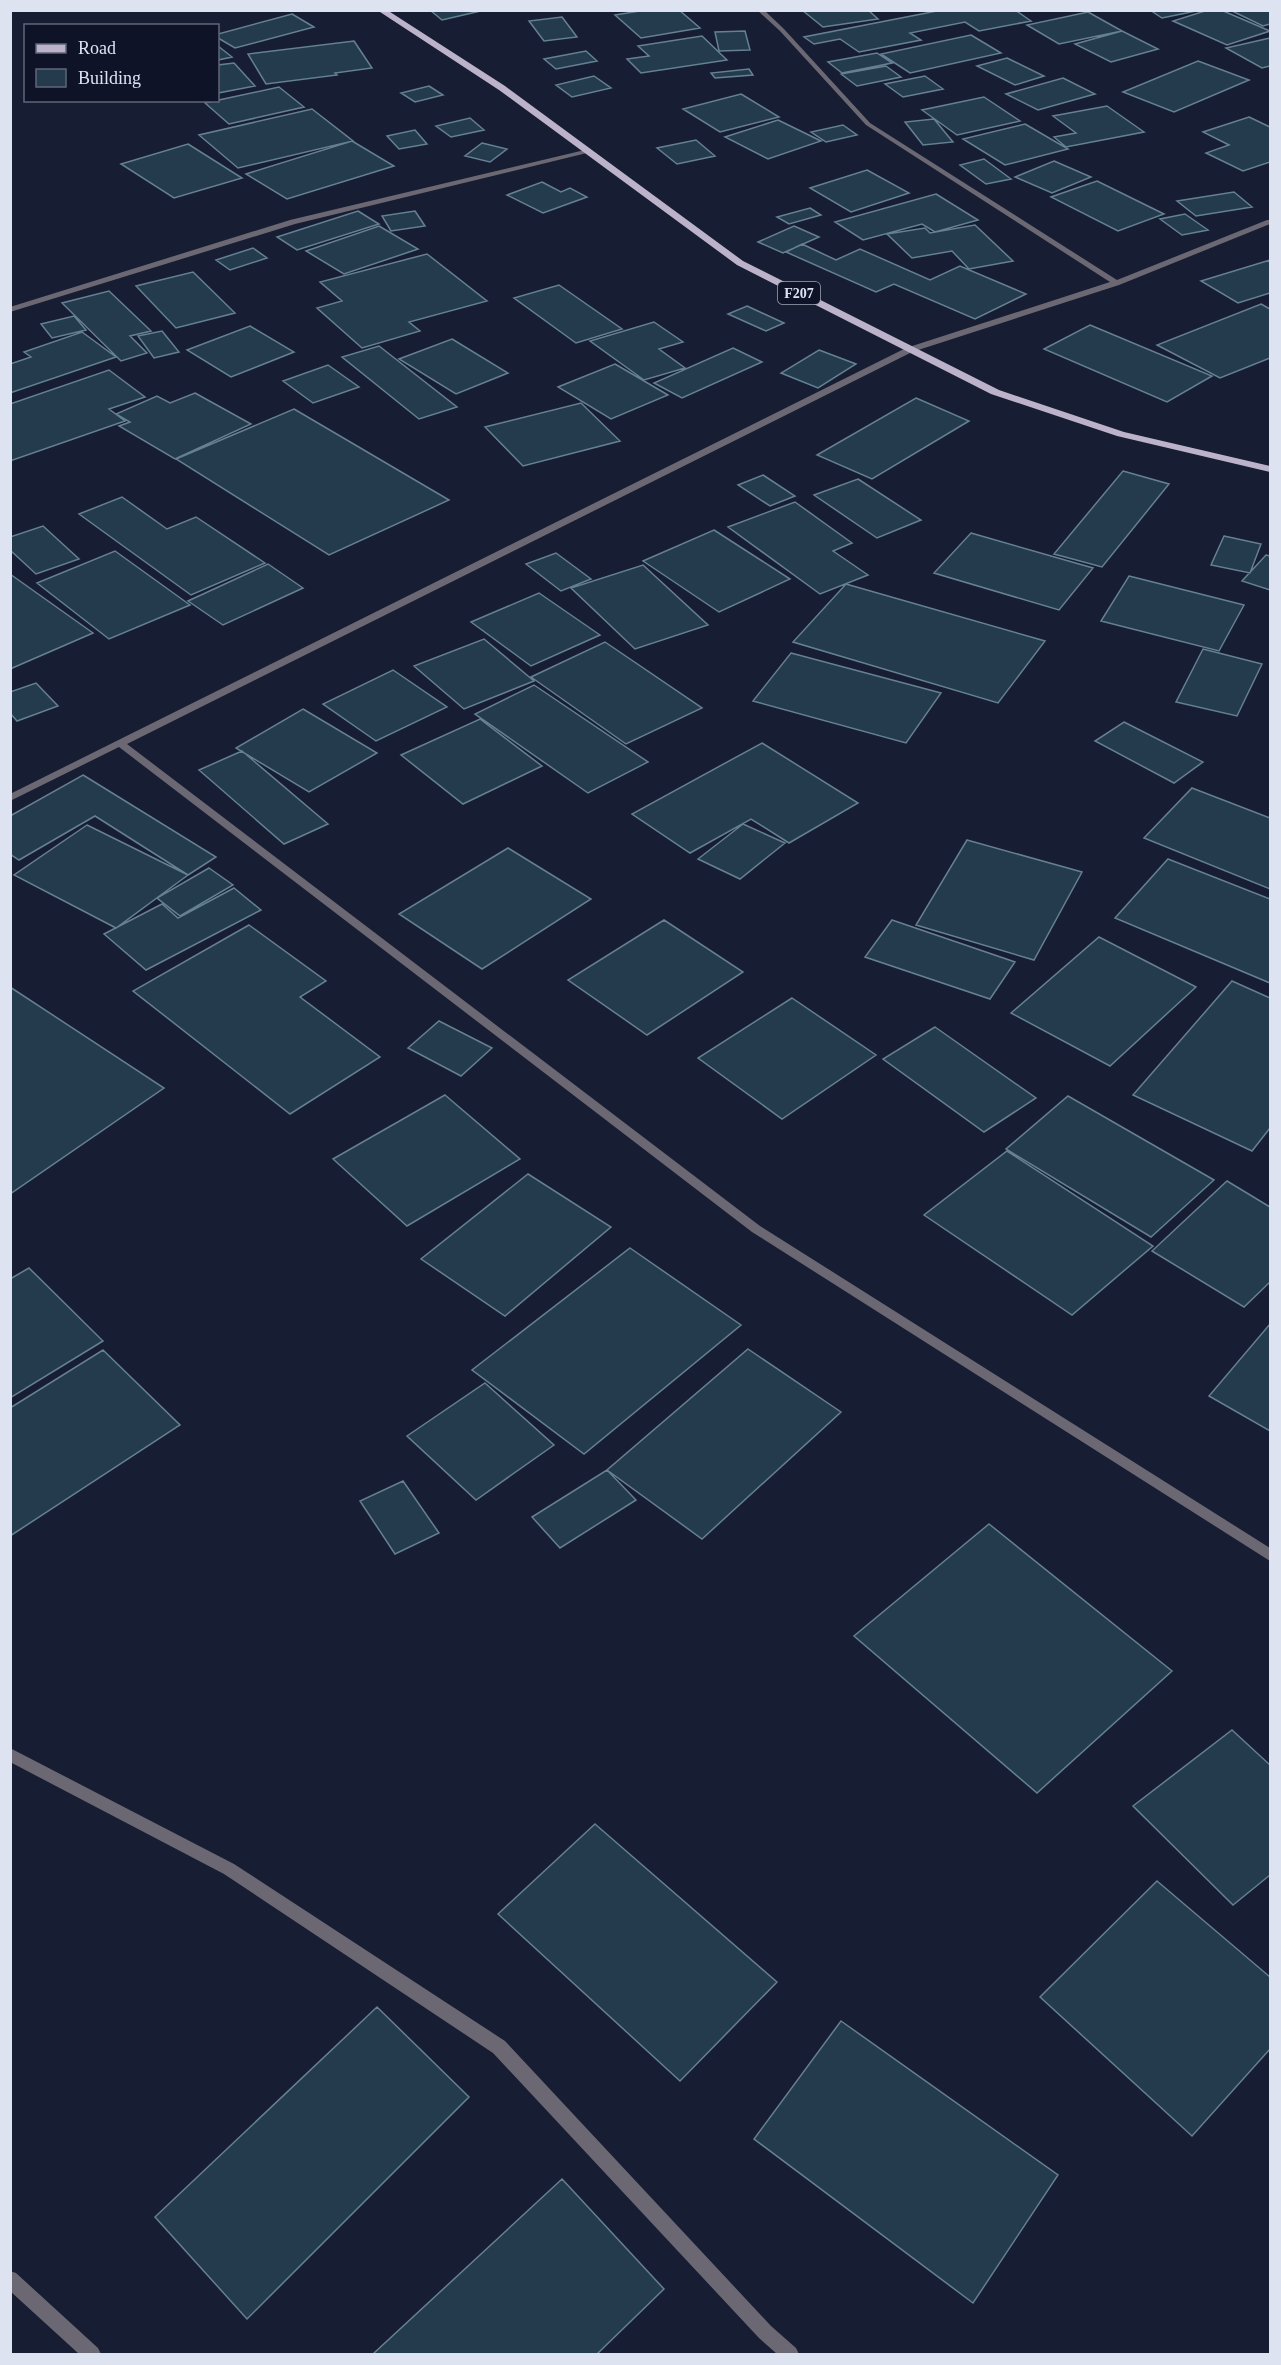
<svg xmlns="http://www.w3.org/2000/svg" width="1281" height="2365" viewBox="0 0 1281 2365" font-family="'Times New Roman',serif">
  <rect width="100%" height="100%" fill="#171d32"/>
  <path fill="#233b4c" stroke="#668093" stroke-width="1.5" d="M430 10H485L442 20Z
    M646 10H679L700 28 641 38 615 15Z
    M802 10H868L878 19 823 27Z
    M942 10H1015L1031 21 979 31 965 22 910 33 921 40 859 52 840 39 814 44 804 37Z
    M1150 10H1201L1162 18Z
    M1208 10H1221L1270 31 1227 45 1173 21Z
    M1230 10H1270V24L1263 26Z
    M1088 12 1122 31 1059 44 1027 25Z
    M292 14 314 27 235 48 218 38V34Z
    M562 17 577 37 544 41 529 21Z
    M745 31 750 50 719 51 715 32Z
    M1122 31 1158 49 1111 62 1075 44Z
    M971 35 1001 53 910 73 881 54Z
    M702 36 727 60 641 73 627 59 649 56 638 46Z
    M1270 38V66L1262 68 1226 48Z
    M354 41 372 68 335 73 337 75 266 84 248 54Z
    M218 46 232 57 218 60Z
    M586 51 597 61 556 69 544 59Z
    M877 53 892 63 842 73 828 62Z
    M1007 58 1044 76 1015 85 977 66Z
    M1198 61 1249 80 1174 112 1123 92Z
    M234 63 255 86 218 93V65Z
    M886 66 901 77 857 86 841 74Z
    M749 69 753 75 715 78 711 73Z
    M594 76 611 88 572 97 556 85Z
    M925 76 943 89 903 97 885 84Z
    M1063 78 1095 94 1038 110 1006 94Z
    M429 86 443 95 415 102 401 93Z
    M279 87 304 107 229 124 205 103Z
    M741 94 779 117 720 132 683 109Z
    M984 97 1020 121 957 135 922 110Z
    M1107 106 1144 132 1066 147 1054 137 1076 133 1053 116Z
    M312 109 353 141 238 168 199 135Z
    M1249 117 1270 127V162L1243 171 1206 153 1229 145 1203 132Z
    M470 118 484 130 451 137 436 126Z
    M934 119 953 142 923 145 905 122Z
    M778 120 821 141 768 159 725 137Z
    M1025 124 1068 149 1005 165 963 139Z
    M843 125 857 135 826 142 811 132Z
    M415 130 427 144 399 149 387 136Z
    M696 140 715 156 677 164 657 148Z
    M352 141 394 166 287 199 246 174Z
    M482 143 507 149 490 162 465 156Z
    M188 144 242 178 174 198 121 164Z
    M984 159 1011 179 986 184 960 165Z
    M1054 161 1091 177 1052 193 1015 177Z
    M867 170 909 193 851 212 810 188Z
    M1097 181 1164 214 1118 231 1051 197Z
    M542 182 561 192 570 188 587 197 543 213 507 195Z
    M1234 192 1252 207 1196 216 1177 201Z
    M936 194 978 220 935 232 922 224 863 240 835 222Z
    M810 208 821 215 789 224 777 217Z
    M358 211 379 224 297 250 277 237Z
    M415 211 425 226 391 231 382 216Z
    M1185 214 1208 230 1182 235 1160 219Z
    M975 225 1013 261 969 269 952 251 912 258 887 234 925 228 930 233Z
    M379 226 418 249 344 274 306 251Z
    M794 226 819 237 783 253 758 242Z
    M802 244 836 260 860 249 930 280 960 266 1026 294 975 319 894 284 876 292 786 252Z
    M253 248 267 258 230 270 216 260Z
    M427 254 487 301 409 322 420 331 362 348 317 308 342 301 320 282Z
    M1270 260V293L1238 303 1201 281Z
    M193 272 235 313 176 328 136 286Z
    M559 285 622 329 576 343 514 298Z
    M109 291 151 331 130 336 147 353 121 361 62 303Z
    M1261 304 1270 309V358L1220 378 1157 345Z
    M747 306 784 323 766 331 728 314Z
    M74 316 86 330 52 338 41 324Z
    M654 322 683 342 659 349 685 368 644 380 590 341Z
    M1090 325 1212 376 1167 402 1044 349Z
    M250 326 294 352 231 377 187 350Z
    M162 331 179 352 154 358 138 336Z
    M82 332 116 357 10 393V364L31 357 24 352Z
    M452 339 508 373 456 394 399 359Z
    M379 346 457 407 419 419 342 357Z
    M733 348 762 362 682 398 654 383Z
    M819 350 856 364 818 388 781 373Z
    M615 364 668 395 611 419 558 387Z
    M328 365 359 387 313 403 283 381Z
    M109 370 145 397 109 409 125 421 10 461V404Z
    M195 393 251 424 175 459 119 426 130 422 116 414 157 396 170 403Z
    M916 398 969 421 872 479 817 455Z
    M581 403 620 441 523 466 485 427Z
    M294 409 449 500 329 555 176 459Z
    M1123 471 1169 484 1102 567 1054 554Z
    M763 475 795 496 770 506 738 485Z
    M858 479 921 520 877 538 814 495Z
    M122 497 167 529 196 517 265 563 191 595 79 514Z
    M795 502 852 543 833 551 868 575 820 594 728 527Z
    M43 526 79 559 36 574 10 550V537Z
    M714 530 790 579 719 612 643 561Z
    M971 533 1093 568 1059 610 934 573Z
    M1224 536 1261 544 1250 573 1211 565Z
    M115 551 190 605 109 639 37 583Z
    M556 553 591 579 561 591 526 564Z
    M1266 555 1270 556V590L1242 581Z
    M268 564 303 588 223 625 188 601Z
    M643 565 708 625 635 649 571 588Z
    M10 574 93 633 10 669Z
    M1129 576 1244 605 1219 651 1101 621Z
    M846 584 1045 641 998 703 793 642Z
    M539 593 600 635 531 666 471 622Z
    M484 639 534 681 464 709 414 666Z
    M605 642 702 708 626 744 531 677Z
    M1203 649 1262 664 1237 716 1176 702Z
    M791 653 941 693 906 743 753 701Z
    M393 670 447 707 376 741 323 704Z
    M36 683 58 706 17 721 10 713V692Z
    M534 685 648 762 588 793 475 714Z
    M303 709 377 753 309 792 236 748Z
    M480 719 542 766 463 804 401 755Z
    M1124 722 1203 762 1174 783 1095 741Z
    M762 743 858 803 789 843 751 819 690 853 632 814Z
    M242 751 328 824 284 844 199 770Z
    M83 775 216 857 188 875 95 816 19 860 10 854V816Z
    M1192 788 1270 818V889L1144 838Z
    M743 824 785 843 740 879 698 859Z
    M87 825 188 875 116 928 14 875Z
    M967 840 1082 872 1034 960 916 925Z
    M508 848 591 899 482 969 399 914Z
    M1168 859 1270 899V983L1115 918Z
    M209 868 233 885 180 916 157 898Z
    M234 888 261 910 146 970 104 934 162 904 178 918Z
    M664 920 743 972 647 1035 568 980Z
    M892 920 1015 962 990 999 865 957Z
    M249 925 326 981 300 997 380 1057 290 1114 133 991Z
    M1099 937 1196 987 1110 1066 1011 1013Z
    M1232 981 1270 998V1128L1252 1151 1133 1095Z
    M10 987 164 1088 10 1194Z
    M792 998 876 1055 782 1119 698 1058Z
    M439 1021 492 1048 461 1076 408 1048Z
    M935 1027 1036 1098 984 1132 883 1059Z
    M445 1095 520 1159 407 1226 333 1159Z
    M1068 1096 1214 1180 1151 1237 1006 1149Z
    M1007 1151 1153 1246 1072 1315 924 1215Z
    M528 1174 611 1227 505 1316 421 1259Z
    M1227 1181 1270 1207V1282L1244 1307 1152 1251Z
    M630 1248 741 1325 584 1454 472 1370Z
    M29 1268 103 1341 10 1398V1279Z
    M1270 1324V1431L1209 1396Z
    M748 1349 841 1412 702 1539 607 1470Z
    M103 1350 180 1425 10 1536V1408Z
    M485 1383 554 1445 476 1500 407 1436Z
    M607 1470 636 1500 560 1548 532 1517Z
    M403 1481 439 1533 395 1554 360 1501Z
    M989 1524 1172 1671 1037 1793 854 1636Z
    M1232 1730 1270 1765V1875L1233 1905 1133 1806Z
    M595 1824 777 1982 680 2081 498 1914Z
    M1157 1881 1270 1977V2049L1192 2136 1040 1997Z
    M377 2007 469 2097 247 2319 155 2217Z
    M841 2021 1058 2175 973 2303 754 2139Z
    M562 2179 664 2289 597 2354H373Z"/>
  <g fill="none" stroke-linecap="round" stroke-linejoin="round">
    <path fill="#6c6873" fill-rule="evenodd" d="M757 10H764L784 29 870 123 1117 280 1267 220H1270V224L1119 285 912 352 127 744 760 1226 1270 1548V1561L752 1232 119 747 10 801V794L906 348 1110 282 866 125 780 31Z
      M589 149 591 150V152L295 224 10 312V307L290 220Z
      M10 1748 234 1864 505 2041 771 2326 796 2348 799 2354H777L759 2338 493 2053 224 1874 10 1762Z
      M10 2271 16 2273 98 2348 101 2354H79L10 2291Z"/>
    <path fill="#bcb3cb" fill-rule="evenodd" d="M377 10H387L505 86 743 261 999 390 1124 432 1270 466V472L1117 436 991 394 737 265 499 90Z"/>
  </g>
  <g text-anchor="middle" stroke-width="6" stroke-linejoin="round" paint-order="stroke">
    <rect fill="#0e1328" stroke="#a0a5b5" stroke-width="1.5" x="778" y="282" width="42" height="22" rx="4.5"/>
    <g font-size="14" font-weight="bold" fill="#dee3f2">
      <text x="799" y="298">F207</text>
    </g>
  </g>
  <rect width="1281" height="2365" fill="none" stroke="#dee3f2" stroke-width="24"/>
  <rect x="24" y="24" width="195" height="78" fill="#0e1328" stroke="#616679" stroke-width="1.5"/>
  <rect x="36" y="44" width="30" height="9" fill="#bcb3cb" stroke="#616679" stroke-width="1.5"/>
  <text x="78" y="54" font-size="18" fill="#dee3f2">Road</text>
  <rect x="36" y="69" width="30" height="18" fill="#233b4c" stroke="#616679" stroke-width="1.5"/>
  <text x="78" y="84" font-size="18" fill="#dee3f2">Building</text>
</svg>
